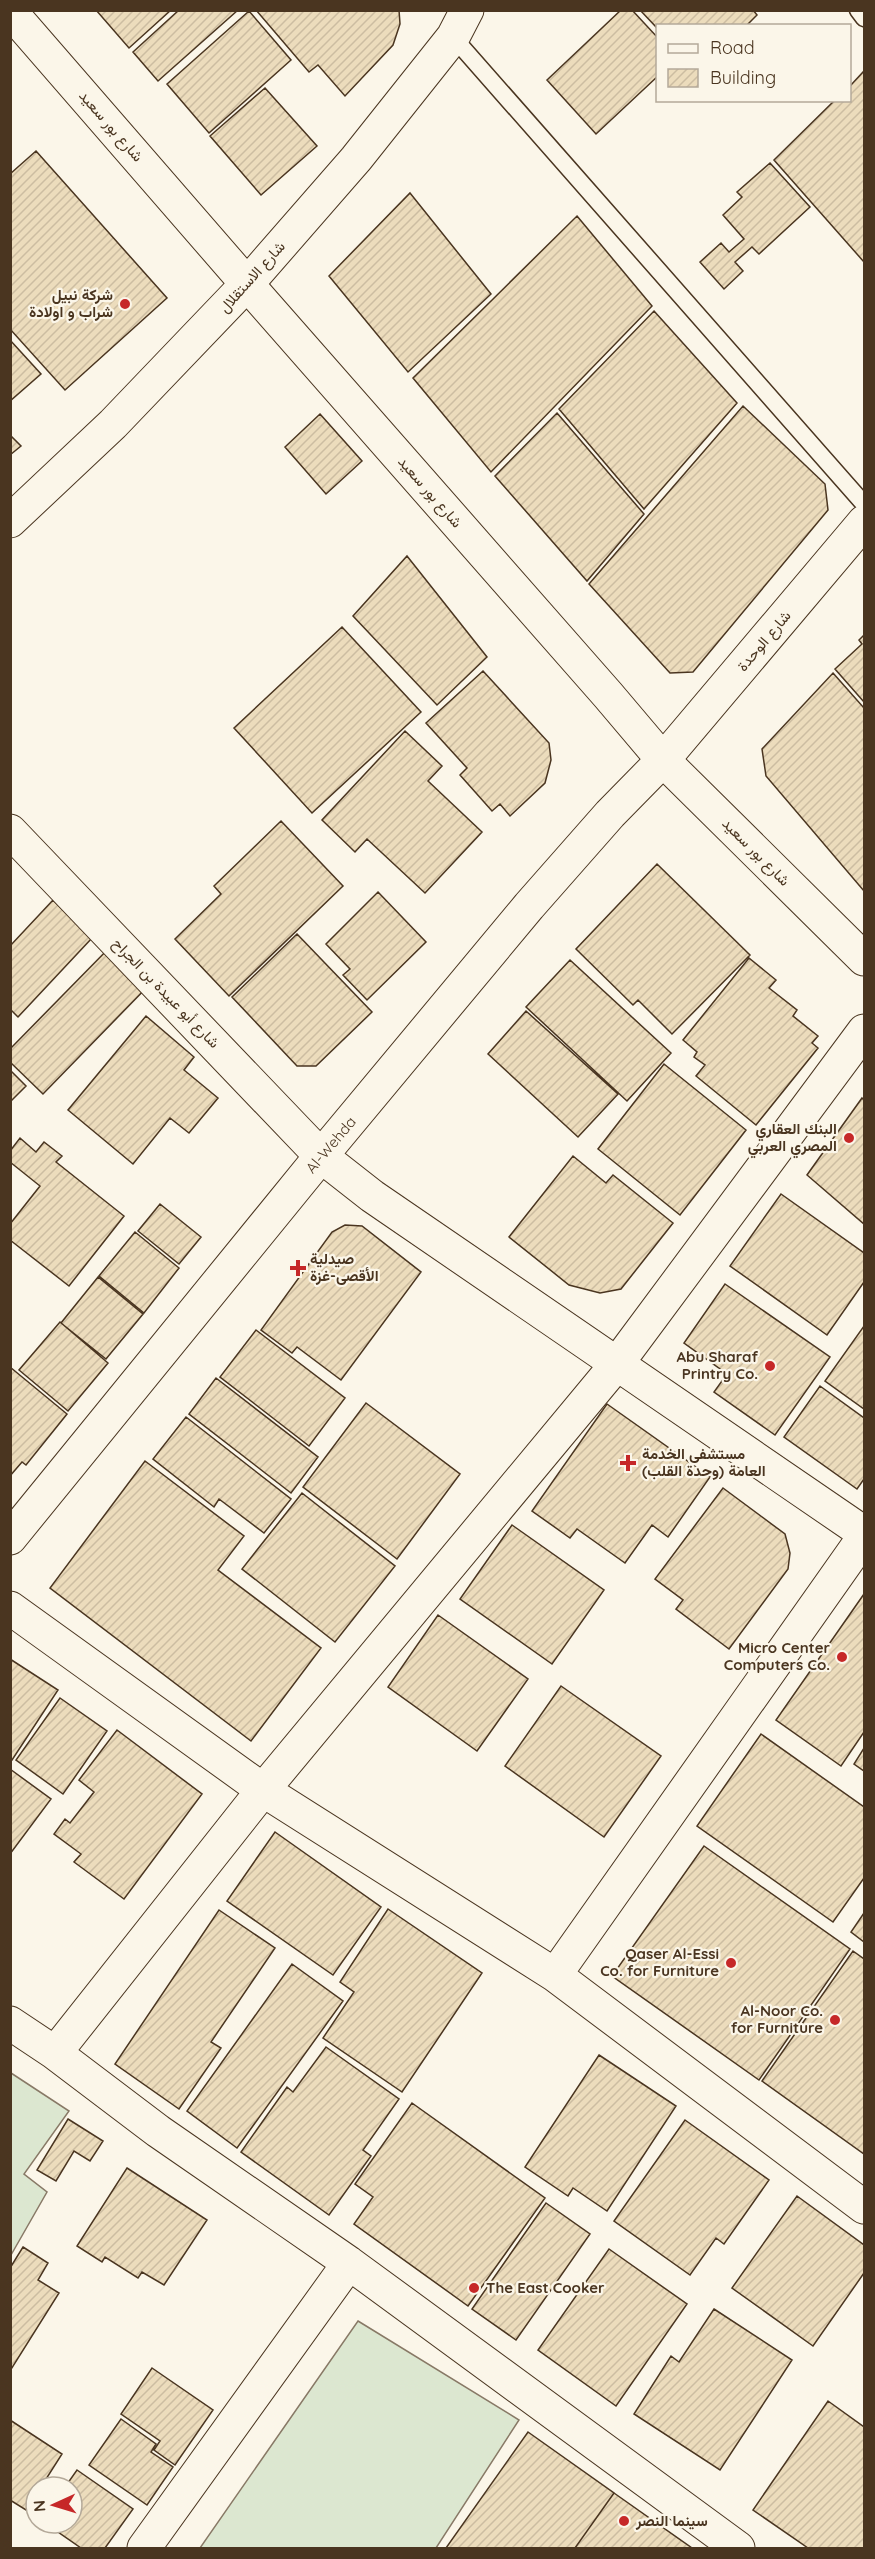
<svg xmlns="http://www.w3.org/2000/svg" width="875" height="2559" viewBox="0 0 875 2559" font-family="Quicksand,Vazirmatn,sans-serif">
  <defs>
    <pattern id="building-hatch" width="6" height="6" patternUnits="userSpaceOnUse" patternTransform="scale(1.5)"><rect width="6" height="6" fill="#ecdcbc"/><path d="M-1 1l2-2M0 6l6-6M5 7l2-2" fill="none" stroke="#ccbda1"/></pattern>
  </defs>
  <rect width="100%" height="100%" fill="#fbf6e9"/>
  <path fill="#dce7d0" stroke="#887966" stroke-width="1.5" d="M11 2073 69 2111 24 2174 47 2192 11 2255Z
    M358 2321 519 2420 436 2548H200Z"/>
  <path fill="url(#building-hatch)" stroke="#4a3520" stroke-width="1.5" d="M96 10H171L129 48Z
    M179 10H238L158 81 133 52Z
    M256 10H399L400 24 393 45 345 96 318 65 309 72Z
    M621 10H632L658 38V76L596 134 547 80Z
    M640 10H753L757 15 746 26H658V29Z
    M249 11 291 60 209 133 167 84Z
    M864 71V262L774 160 835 100H850V86Z
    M265 88 317 146 261 195 210 136Z
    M36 151 167 298 65 390 10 329V174Z
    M770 163 810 207 759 254 752 247 735 262 743 271 724 289 700 262 721 243 729 252 744 239 723 215 742 197 737 192Z
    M410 193 491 294 408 372 329 276Z
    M577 216 652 306 491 472 413 378Z
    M654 311 737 403 644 509 559 409Z
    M10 340 41 374 10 401Z
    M743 406 825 484 828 510 693 672 670 673 589 584Z
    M557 413 644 514 587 581 495 476Z
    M320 414 362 461 326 494 285 447Z
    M10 435 21 446 10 455Z
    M407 556 487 657 437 705 353 616Z
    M342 627 421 712 312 813 234 728Z
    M864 635V702L835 669 862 644 859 640Z
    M483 671 549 743 551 760 545 783 510 816 500 804 492 811 460 775 467 768 426 723Z
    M833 673 864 708V891L766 776 762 749Z
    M405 731 442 766 428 781 482 832 425 893 367 839 355 852 322 820Z
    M281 821 343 886 229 996 175 939 221 894 214 886Z
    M657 864 750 955 672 1034 638 1000 633 1005 576 949Z
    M378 892 426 942 367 1000 343 975 350 969 326 944Z
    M53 900 92 938 18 1017 10 1009V946Z
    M297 934 372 1012 316 1066H297L232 997Z
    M112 945 151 983 43 1094 10 1062V1049Z
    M749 958 776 980 769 988 797 1010 793 1016 818 1036 812 1043 818 1048 756 1125 696 1076 705 1065 694 1057 697 1052 683 1040Z
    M570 960 671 1053 627 1101 526 1007Z
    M526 1011 618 1094 578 1137 488 1054Z
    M146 1016 194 1057 184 1070 218 1098 189 1133 170 1118 133 1164 68 1110Z
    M664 1064 746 1130 680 1215 598 1149Z
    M10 1070 26 1086 10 1102Z
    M862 1098 864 1100V1224L807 1175Z
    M20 1138 36 1152 44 1142 62 1156 56 1162 124 1216 69 1286 10 1240V1224L40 1186 10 1162V1151Z
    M573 1156 606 1183 613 1175 673 1223 621 1289 600 1293 569 1285 509 1237Z
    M781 1194 864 1253V1282L827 1335 730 1266Z
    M160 1204 201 1237 179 1264 138 1231Z
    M345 1225 362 1226 421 1272 341 1380 297 1347 292 1353 261 1330 332 1232Z
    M135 1232 179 1268 144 1313 99 1276Z
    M98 1277 143 1314 106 1359 61 1323Z
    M725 1284 830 1357 775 1435 714 1392 727 1374 684 1343Z
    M60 1322 108 1363 68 1411 19 1370Z
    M864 1326V1409L825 1381Z
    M256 1330 345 1398 309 1446 220 1377Z
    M10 1367 67 1414 26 1465 22 1462 10 1476Z
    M216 1378 318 1457 291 1493 189 1414Z
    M820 1386 864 1418V1479L857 1489 784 1437Z
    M366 1403 460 1474 397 1559 303 1487Z
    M607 1404 710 1477 668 1537 652 1525 625 1563 577 1529 570 1538 532 1511Z
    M186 1417 291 1499 264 1533 219 1499 214 1507 153 1459Z
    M145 1461 244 1536 218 1570 321 1648 251 1741 50 1588Z
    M723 1488 785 1534 790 1553 788 1569 729 1649 676 1609 683 1600 655 1579Z
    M302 1493 395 1566 335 1642 242 1569Z
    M512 1525 604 1590 552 1664 460 1599Z
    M864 1594V1732L841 1766 776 1720Z
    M438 1615 528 1679 477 1751 388 1687Z
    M10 1659 58 1690 12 1760 10 1759Z
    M561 1686 661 1756 604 1837 505 1766Z
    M60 1698 107 1731 63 1794 16 1760Z
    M117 1730 202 1794 124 1899 74 1862 81 1854 54 1834 65 1819 70 1823 94 1792 79 1780Z
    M761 1734 864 1807V1878L833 1922 697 1826Z
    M864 1748V1771L854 1764Z
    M10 1769 51 1799 10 1854Z
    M275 1832 381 1907 333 1975 227 1901Z
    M704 1846 850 1949 759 2080 612 1976Z
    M388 1909 482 1973 402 2092 323 2038 354 1992 340 1982Z
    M219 1910 275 1948 211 2042 221 2048 179 2109 115 2064Z
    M864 1913V1942L851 1932Z
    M853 1951 864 1959V2154L762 2081Z
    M292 1964 343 2001 237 2148 187 2111Z
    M326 2047 399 2099 363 2150 371 2156 329 2215 241 2152 287 2087 293 2092Z
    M599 2055 676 2106 607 2211 573 2188 568 2196 525 2167Z
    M412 2103 545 2198 468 2306 354 2224 373 2197 355 2184Z
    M68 2119 103 2141 90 2161 74 2151 56 2181 37 2170Z
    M685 2120 769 2180 724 2244 716 2238 690 2275 614 2221Z
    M127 2168 207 2220 164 2285 142 2272 138 2278 105 2257 102 2262 77 2246Z
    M797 2196 864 2245V2273L813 2346 732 2288Z
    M546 2203 590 2234 516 2340 472 2309Z
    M23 2247 48 2263 38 2280 59 2293 10 2371V2268Z
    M609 2249 687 2304 616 2406 538 2350Z
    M714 2309 792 2360 720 2470 634 2414 671 2356 679 2362Z
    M152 2368 213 2410 175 2465 154 2450 160 2441 121 2414Z
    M828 2401 864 2427V2548H808L753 2510Z
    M121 2419 156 2444 151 2452 173 2467 147 2505 89 2465Z
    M10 2420 62 2454 41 2487H36V2494L26 2510 10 2500Z
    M528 2432 614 2493 575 2548H446Z
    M77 2470 133 2509 105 2548H81L45 2523H72V2487H65Z
    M614 2493 692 2548H575Z"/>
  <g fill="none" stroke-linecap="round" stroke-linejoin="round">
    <defs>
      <path id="service" d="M858 10 864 18
        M453 37 864 504"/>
      <path id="minor" d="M10 521 113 424 247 284 356 159 453 37 467 10
        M10 831 321 1156 372 1196 864 1533
        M10 1608 263 1790 555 1975 864 2207
        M555 1975 864 1537
        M10 2023 55 2053 158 2131 349 2263 738 2548
        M55 2053 263 1790 616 1365 864 1031
        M144 2548 349 2263"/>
      <path id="tertiary" d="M10 11 247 284 608 695 663 760 864 959"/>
      <path id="secondary" d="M10 1538 321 1156 529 906 610 814 663 760 864 522"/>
    </defs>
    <use href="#service" stroke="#4a3520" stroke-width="19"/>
    <use href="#minor" stroke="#4a3520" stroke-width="35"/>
    <use href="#tertiary" stroke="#4a3520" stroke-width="35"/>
    <use href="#secondary" stroke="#4a3520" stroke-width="35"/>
    <use href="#service" stroke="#fbf6e9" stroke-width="16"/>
    <use href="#minor" stroke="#fbf6e9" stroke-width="33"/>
    <use href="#tertiary" stroke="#fbf6e9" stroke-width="33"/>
    <use href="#secondary" stroke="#fbf6e9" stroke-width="33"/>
  </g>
  <g fill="#c62828" stroke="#fbf6e9" stroke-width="2">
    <circle cx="125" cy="304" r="6"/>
    <circle cx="849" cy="1138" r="6"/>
    <path d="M295 1259h6v6h6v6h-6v6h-6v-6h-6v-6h6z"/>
    <circle cx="770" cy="1366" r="6"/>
    <path d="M625 1454h6v6h6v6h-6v6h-6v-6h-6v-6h6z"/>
    <circle cx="842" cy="1657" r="6"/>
    <circle cx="731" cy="1963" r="6"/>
    <circle cx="835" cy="2020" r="6"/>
    <circle cx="474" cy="2288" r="6"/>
    <circle cx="624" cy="2521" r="6"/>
  </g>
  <g text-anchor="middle" stroke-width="4.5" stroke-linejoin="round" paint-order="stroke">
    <g font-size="15" fill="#4a3520" stroke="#fbf6e9">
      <text transform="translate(111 126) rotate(49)" y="5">شارع بور سعيد</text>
      <text transform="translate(252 277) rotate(-48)" y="5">شارع الاستقلال</text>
      <text transform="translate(430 492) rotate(49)" y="5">شارع بور سعيد</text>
      <text transform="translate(764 641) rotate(-50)" y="5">شارع الوحدة</text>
      <text transform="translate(756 852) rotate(45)" y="5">شارع بور سعيد</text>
      <text transform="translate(166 993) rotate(46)" y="5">شارع أبو عبيدة بن الجراح</text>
      <text transform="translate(331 1145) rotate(-50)" y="5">Al-Wehda</text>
    </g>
    <g font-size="15" font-weight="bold" fill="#4a3520" stroke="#fbf6e9" text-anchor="end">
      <text x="113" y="300">شركة نبيل<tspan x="113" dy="17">شراب و اولادة</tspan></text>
      <text x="837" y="1134">البنك العقاري<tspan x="837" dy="17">المصري العربي</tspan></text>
      <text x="310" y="1264" text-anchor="start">صيدلية<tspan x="310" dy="17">الأقصى-غزة</tspan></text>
      <text x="758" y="1362">Abu Sharaf<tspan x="758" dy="17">Printry Co.</tspan></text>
      <text x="642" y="1459" text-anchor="start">مستشفى الخدمة<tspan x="642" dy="17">العامة (وحدة القلب)</tspan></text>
      <text x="830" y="1653">Micro Center<tspan x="830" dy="17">Computers Co.</tspan></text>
      <text x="719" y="1959">Qaser Al-Essi<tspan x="719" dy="17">Co. for Furniture</tspan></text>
      <text x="823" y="2016">Al-Noor Co.<tspan x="823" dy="17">for Furniture</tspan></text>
      <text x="486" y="2293" text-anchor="start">The East Cooker</text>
      <text x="636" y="2526" text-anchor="start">سينما النصر</text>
    </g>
  </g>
  <rect width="875" height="2559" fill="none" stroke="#4a3520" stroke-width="24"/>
  <rect x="656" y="24" width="195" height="78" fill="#fbf6e9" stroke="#b4a999" stroke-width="1.5"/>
  <rect x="668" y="44" width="30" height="9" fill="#fbf6e9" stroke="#b4a999" stroke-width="1.5"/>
  <text x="710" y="54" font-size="18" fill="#4a3520">Road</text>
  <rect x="668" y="69" width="30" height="18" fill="url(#building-hatch)" stroke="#b4a999" stroke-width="1.5"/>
  <text x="710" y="84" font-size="18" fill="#4a3520">Building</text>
  <g transform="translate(54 2505) rotate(266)"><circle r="28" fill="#fbf6e9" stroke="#b4a999" stroke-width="1.5"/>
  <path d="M0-4.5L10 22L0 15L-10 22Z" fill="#c62828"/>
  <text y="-9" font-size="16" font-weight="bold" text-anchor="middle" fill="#4a3520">N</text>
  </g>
</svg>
